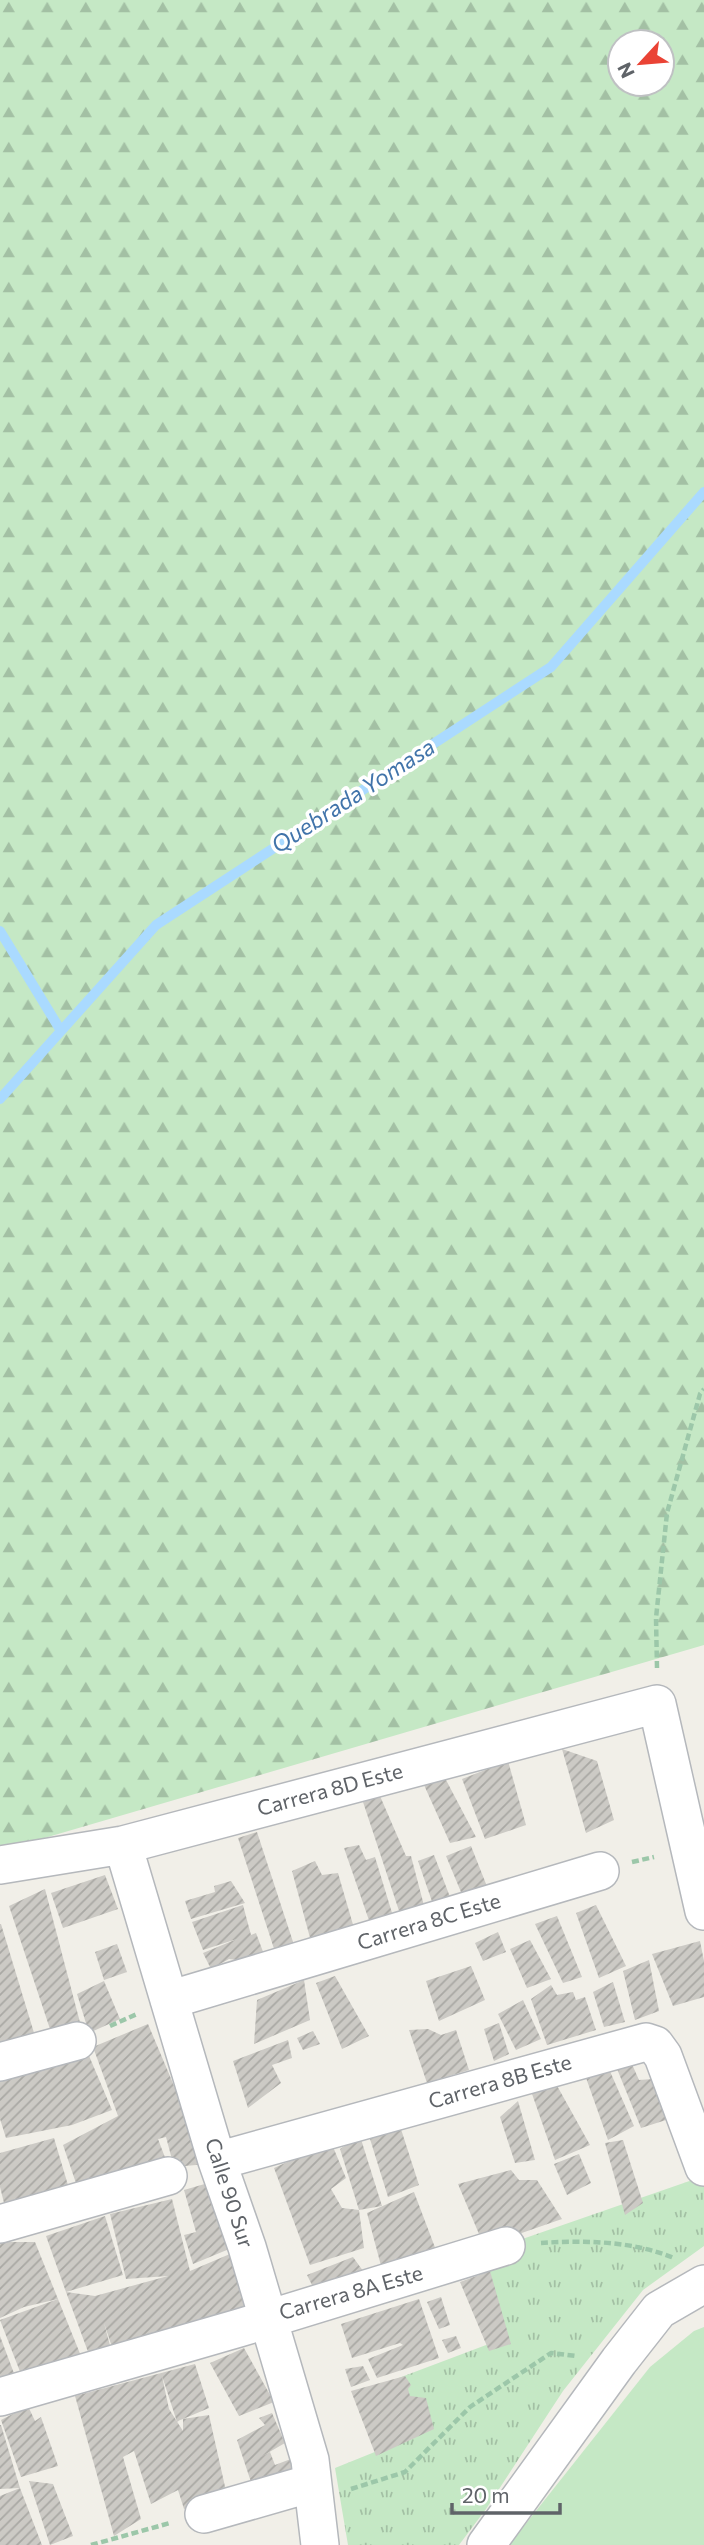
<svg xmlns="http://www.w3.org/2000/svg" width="704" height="2545" viewBox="0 0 704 2545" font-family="Commissioner,sans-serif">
  <defs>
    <pattern id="grass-tufts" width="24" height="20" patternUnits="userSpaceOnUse" patternTransform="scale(1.75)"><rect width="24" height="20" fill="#c5e8c5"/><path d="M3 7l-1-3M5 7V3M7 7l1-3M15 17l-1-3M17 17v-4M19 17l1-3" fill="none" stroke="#a3c0a4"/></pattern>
    <pattern id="forest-firs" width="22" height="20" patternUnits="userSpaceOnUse" patternTransform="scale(1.75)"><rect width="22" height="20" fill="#c5e8c5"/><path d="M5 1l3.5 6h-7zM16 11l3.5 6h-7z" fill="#a3c0a4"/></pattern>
    <pattern id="building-hatch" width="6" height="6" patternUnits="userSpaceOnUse" patternTransform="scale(1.75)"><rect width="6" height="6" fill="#cccac5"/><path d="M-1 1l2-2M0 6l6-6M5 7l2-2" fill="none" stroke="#a9a8a4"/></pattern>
  </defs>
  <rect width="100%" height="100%" fill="#f1efe8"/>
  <path fill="url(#grass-tufts)" d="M701 2177 704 2185V2246L643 2290 563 2391 486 2509 459 2545H348L335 2468 407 2439 388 2382 502 2339 482 2253Z"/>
  <path fill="url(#forest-firs)" fill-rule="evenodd" d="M0 0H704V1645L0 1851ZM620 42H662V84H620Z"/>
  <path fill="#c5e8c5" d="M704 2327V2545H509L650 2367 694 2331Z"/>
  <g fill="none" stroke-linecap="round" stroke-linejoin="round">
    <path stroke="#aadaff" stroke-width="10" d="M0 931 61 1031
      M0 1099 156 925 551 667 704 492"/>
  </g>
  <path fill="url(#building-hatch)" d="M562 1749 597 1761 614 1820 586 1833Z
    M508 1761 526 1825 485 1839 462 1779Z
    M445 1778 476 1837 450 1843 424 1785Z
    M380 1796 406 1856H411L427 1917 403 1923 363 1802Z
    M257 1832 297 1954 278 1961 238 1838Z
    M359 1845 366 1860 375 1857 396 1926 373 1932 344 1848Z
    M471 1846 492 1899 468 1909 446 1856Z
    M434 1855 455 1910 437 1916 418 1861Z
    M315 1861 322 1875 338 1873 356 1935 313 1949 292 1871Z
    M105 1875 118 1909 63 1928 51 1893Z
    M231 1881 245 1903 191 1919 185 1901 215 1892 214 1886Z
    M45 1889 82 2030 54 2041 9 1906Z
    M243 1905 251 1935 256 1933 265 1957 254 1962 229 1959 211 1969 203 1953 237 1939 203 1950 192 1922Z
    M596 1905 626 1966 599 1978 576 1913Z
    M557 1916 582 1977 563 1983 535 1924Z
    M0 1924H1L38 2046 0 2045Z
    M498 1932 506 1952 483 1961 475 1943Z
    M530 1940 551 1979 527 1988 510 1949Z
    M700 1941 704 1961V1997L673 2006 652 1954Z
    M117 1944 127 1972 104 1980 95 1952Z
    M649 1960 659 2011 635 2020 623 1971Z
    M471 1966 485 2000 439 2021 426 1981Z
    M335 1976 369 2036 342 2049 316 1983Z
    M304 1980 310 2020 254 2044 257 2000Z
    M104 1981 120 2019 89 2033 77 1994Z
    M613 1982 625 2022 604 2027 593 1992Z
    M551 1985 557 1995 573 1992 576 2000 585 1997 596 2030 547 2045 531 1999Z
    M523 2000 541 2039 516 2050 498 2014Z
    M499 2023 509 2054 494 2061 484 2029Z
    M148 2024 207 2164 174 2167 166 2137 158 2139 166 2160 79 2192 63 2145 118 2116 93 2047Z
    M428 2029 441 2035 456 2030 469 2070 427 2083 409 2030Z
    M313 2031 320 2044 303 2050 297 2038Z
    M288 2040 292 2058 272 2065 281 2083 248 2108 233 2061Z
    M87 2051 112 2110 72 2125 6 2138 0 2119V2082L30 2066Z
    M613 2059 631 2062 639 2080 653 2079 666 2120 641 2128Z
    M609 2069 634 2126 608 2140 585 2075Z
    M555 2082 590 2145 555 2160 531 2091Z
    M518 2101 535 2160 515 2163 500 2117Z
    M400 2126 419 2185 388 2197 370 2139Z
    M360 2136 382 2206 359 2210 364 2248 310 2265 274 2168 331 2142 346 2178 331 2189 342 2208 359 2210 340 2149Z
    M54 2138 73 2202 7 2215 0 2187V2153Z
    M623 2140 643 2203 625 2215 605 2143Z
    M579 2154 591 2183 567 2195 554 2164Z
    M511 2170 519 2180H537L562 2219 484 2246 458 2184Z
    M215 2181 234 2247 193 2264 184 2235 196 2232 184 2190Z
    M414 2192 439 2258 384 2277 367 2213Z
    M172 2199 190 2271 244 2248 265 2317 115 2356 104 2323 111 2349 91 2360 66 2292 95 2296 168 2276 126 2279 110 2214Z
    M105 2216 123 2275 66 2292 46 2236Z
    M4 2242H35L58 2299 24 2307 0 2318V2243Z
    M353 2257 366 2275 315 2291 307 2275Z
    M490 2271 511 2344 489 2351 460 2282Z
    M441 2297 450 2325 439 2329 427 2302Z
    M58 2299 83 2361 24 2382 0 2320Z
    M419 2299 439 2358 377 2378 368 2359 403 2345 400 2343 352 2358 341 2324Z
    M0 2336 18 2384 0 2391Z
    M456 2336 461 2348 448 2353 442 2340Z
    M244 2348 274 2402 239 2416 210 2363Z
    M195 2364 209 2408 183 2419 180 2420 177 2422 162 2376 169 2409 183 2431V2419L209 2415 226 2491 184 2509 178 2490 151 2504 134 2451 123 2457 141 2519 114 2536 75 2396Z
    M363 2366 370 2380 351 2387 345 2369Z
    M405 2376 411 2385 408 2389 410 2396 426 2398 434 2429 376 2456 351 2391Z
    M28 2406 35 2421 41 2417 58 2466 21 2477 1 2420Z
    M272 2413 285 2443 259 2458 270 2452 275 2465 296 2457 308 2478 256 2497 237 2440 265 2425 259 2418Z
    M0 2425H1L20 2488 0 2489Z
    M29 2481 53 2484 73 2536 50 2545Z
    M20 2488 42 2545H0V2496Z"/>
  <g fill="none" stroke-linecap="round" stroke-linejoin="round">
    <defs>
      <path id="street" d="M123 1845 217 2161 247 2247 310 2460 320 2545
        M0 1865 123 1845 657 1704 704 1911
        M169 2000 600 1871
        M0 2062 77 2041
        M217 2161 646 2042 655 2045 663 2056 704 2167
        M0 2224 168 2176
        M0 2397 239 2328 506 2246
        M204 2514 312 2483
        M486 2545 619 2361 659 2310 704 2284"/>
    </defs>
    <use href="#street" stroke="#b5b8bc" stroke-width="40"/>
    <path stroke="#9cc7a9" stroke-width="4.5" stroke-dasharray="7 3.5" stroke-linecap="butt" d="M657 1668 656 1618 667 1513 700 1394 704 1389
      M632 1862 654 1857
      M110 2026 137 2014
      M541 2243C585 2240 633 2241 674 2258
      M351 2489 405 2472 470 2407 551 2353 576 2356
      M91 2545 170 2523"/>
    <use href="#street" stroke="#fff" stroke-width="37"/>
  </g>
  <g text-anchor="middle" stroke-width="7" stroke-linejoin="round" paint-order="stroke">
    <g font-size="21" fill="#5f6368" stroke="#fff">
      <text transform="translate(330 1790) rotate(-15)" y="7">Carrera 8D Este</text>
      <text transform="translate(429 1922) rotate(-17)" y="7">Carrera 8C Este</text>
      <text transform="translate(500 2082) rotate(-16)" y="7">Carrera 8B Este</text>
      <text transform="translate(229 2193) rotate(72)" y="7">Calle 90 Sur</text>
      <text transform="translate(351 2293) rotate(-16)" y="7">Carrera 8A Este</text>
    </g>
    <g font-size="23" font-style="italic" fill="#4174aa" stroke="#fff">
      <text transform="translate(353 796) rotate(-33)" y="8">Quebrada Yomasa</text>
    </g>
  </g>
  <g transform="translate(641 63) rotate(244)"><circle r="33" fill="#ffffff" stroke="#bfc1c3" stroke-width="2"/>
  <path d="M0-5L12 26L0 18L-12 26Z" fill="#ea4335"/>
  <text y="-10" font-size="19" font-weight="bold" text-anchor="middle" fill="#5f6368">N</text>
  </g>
  <path d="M452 2503v10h108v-10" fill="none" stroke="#5f6368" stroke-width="3.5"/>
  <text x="462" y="2503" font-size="21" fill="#5f6368" stroke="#ffffff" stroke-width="5" paint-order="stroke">20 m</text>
</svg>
